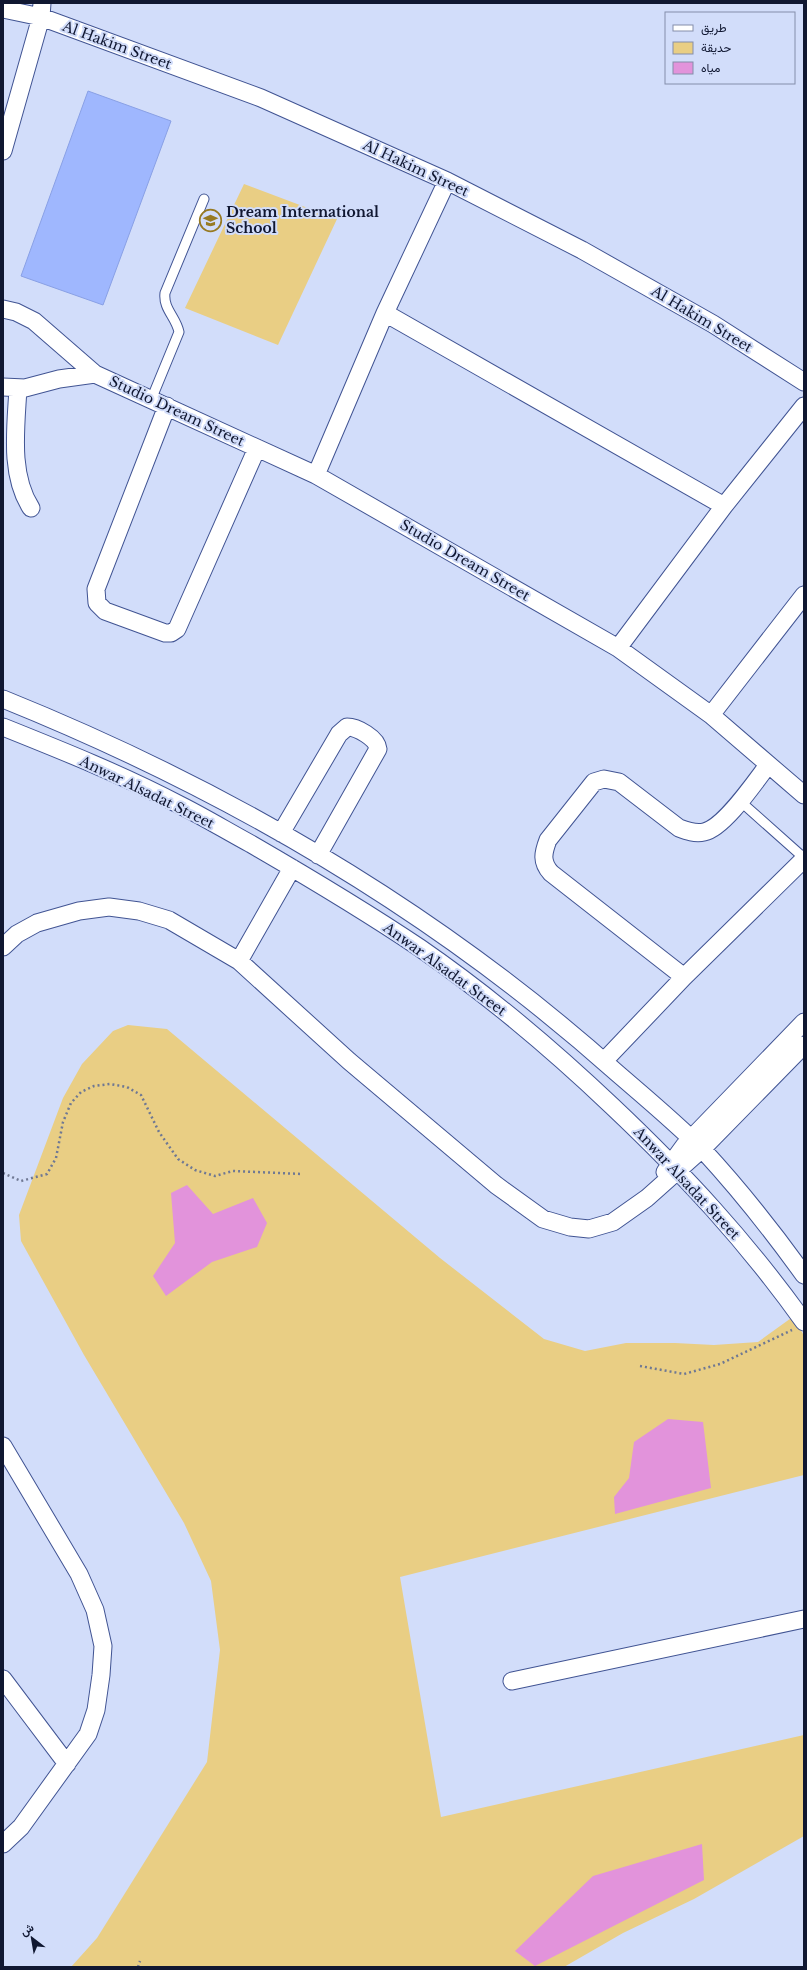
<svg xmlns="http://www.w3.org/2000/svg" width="807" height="1970" viewBox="0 0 807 1970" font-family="'Libre Baskerville',Vazirmatn,serif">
  <rect width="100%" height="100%" fill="#d2ddfa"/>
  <path fill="#e9ce84" d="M244 184 337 219 278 345 185 308Z
    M128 1025 167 1029 440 1258 544 1339 585 1351 626 1343H675L714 1345 758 1342 794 1316 804 1336V1475L400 1577 441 1817 804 1735V1836L694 1899 623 1933 564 1967H71L97 1938 207 1762 220 1650 211 1581 184 1523 84 1355 21 1241 19 1215 63 1098 82 1064 113 1031Z"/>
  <path fill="#e293db" d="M187 1185 213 1214 253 1198 267 1223 257 1247 212 1262 166 1296 153 1276 175 1243 171 1193Z
    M668 1419 703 1422 711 1488 615 1514 614 1497 629 1478 634 1442Z
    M702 1844 704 1880 535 1966 515 1951 593 1876Z"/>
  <path fill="#9fb7fe" stroke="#89a0e5" d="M88 91 171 121 103 305 21 276Z"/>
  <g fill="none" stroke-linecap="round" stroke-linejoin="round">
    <defs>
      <path id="service" d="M151 400 179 332C176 317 163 309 165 293L204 199
        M740 801 804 858"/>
      <path id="minor" d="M3 9 41 17 261 98 447 181 582 250 713 324 804 382
        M3 151 41 17 42 3
        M3 309 16 312 34 321 95 374 316 475 618 648 711 715 804 795
        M385 313 724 506
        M3 387 25 388 59 379 95 374
        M18 388C16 427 9 474 31 508
        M167 406 96 589 97 603 105 611 165 633H171L177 629 257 448
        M316 475 385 313 447 181
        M618 648 724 506 804 406
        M3 699C226 789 437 912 617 1073 646 1098 676 1123 703 1150 739 1189 773 1232 804 1275
        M711 715 804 595
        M3 727C63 751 123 775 180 805 204 817 227 831 251 844 308 877 365 911 420 948 488 995 552 1049 612 1106 685 1175 746 1241 804 1322
        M281 833 339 734 347 727C357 727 377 738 378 749L318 855
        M3 947 17 934 37 923 79 911 109 907 139 911 169 920 239 961 349 1061 496 1185 543 1219 570 1227 589 1229 613 1222 647 1198 702 1149 804 1045
        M239 961 292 868
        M684 977 551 873C541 862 543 853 548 840L594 782 604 779 619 782 679 828C687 831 695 834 704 832 724 828 755 782 768 765
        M604 1061 684 977 804 859
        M665 1172 684 1146 804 1022
        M3 1446 79 1574 95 1610 103 1646 101 1675 96 1710 88 1734 21 1827 3 1844
        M3 1679 67 1764
        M512 1681 804 1619"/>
    </defs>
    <use href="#service" stroke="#415493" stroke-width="11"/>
    <use href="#minor" stroke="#415493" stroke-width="19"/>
    <path stroke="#6f7893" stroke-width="2.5" stroke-dasharray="2 3" stroke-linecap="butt" d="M3 1173 21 1181 47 1174 56 1158 63 1122 71 1103 81 1092 94 1086 110 1084 127 1087 141 1095 159 1132 178 1159 195 1170 215 1176 233 1171 302 1174
      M640 1366 684 1374 720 1364 792 1330
      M138 1967 140 1961"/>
    <use href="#service" stroke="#fff" stroke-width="9"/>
    <use href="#minor" stroke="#fff" stroke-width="17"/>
  </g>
  <defs>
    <symbol id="school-ring" viewBox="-11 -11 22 22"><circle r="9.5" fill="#d2ddfa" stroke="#977a22" stroke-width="1.5"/><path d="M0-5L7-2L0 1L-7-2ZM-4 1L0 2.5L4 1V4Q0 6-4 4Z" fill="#977a22"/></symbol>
  </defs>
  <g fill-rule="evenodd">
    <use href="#school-ring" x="198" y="208" width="25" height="25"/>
  </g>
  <g text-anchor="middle" stroke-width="4" stroke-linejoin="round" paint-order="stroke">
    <g font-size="14" fill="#101731" stroke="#d2ddfa">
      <text transform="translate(117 45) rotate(20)" y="5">Al Hakim Street</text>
      <text transform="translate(416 168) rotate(25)" y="5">Al Hakim Street</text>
      <text transform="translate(702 319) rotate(31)" y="5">Al Hakim Street</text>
      <text transform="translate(177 411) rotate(25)" y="5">Studio Dream Street</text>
      <text transform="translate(465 560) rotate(30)" y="5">Studio Dream Street</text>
      <text transform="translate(147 792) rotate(26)" y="5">Anwar Alsadat Street</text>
      <text transform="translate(445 969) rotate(36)" y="5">Anwar Alsadat Street</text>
      <text transform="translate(687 1183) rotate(47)" y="5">Anwar Alsadat Street</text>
    </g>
    <g font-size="14" font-weight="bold" fill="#101731" stroke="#d2ddfa" text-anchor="start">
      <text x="226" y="217">Dream International<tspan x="226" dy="16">School</tspan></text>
    </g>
  </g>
  <rect width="807" height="1970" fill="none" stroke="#101731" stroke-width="8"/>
  <rect x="665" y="12" width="130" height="72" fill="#d2ddfa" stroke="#848eaa"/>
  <rect x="673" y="25" width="20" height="6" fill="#ffffff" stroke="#848eaa"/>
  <text x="701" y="32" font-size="12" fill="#101731">طريق</text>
  <rect x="673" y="42" width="20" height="12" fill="#e9ce84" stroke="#848eaa"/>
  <text x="701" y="52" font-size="12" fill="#101731">حديقة</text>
  <rect x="673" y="62" width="20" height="12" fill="#e293db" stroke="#848eaa"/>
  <text x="701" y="72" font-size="12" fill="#101731">مياه</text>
  <g transform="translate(32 1938) rotate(329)" stroke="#d2ddfa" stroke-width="3" paint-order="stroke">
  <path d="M0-3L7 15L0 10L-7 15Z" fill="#101731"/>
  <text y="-6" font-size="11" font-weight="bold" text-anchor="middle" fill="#101731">ش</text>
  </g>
</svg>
